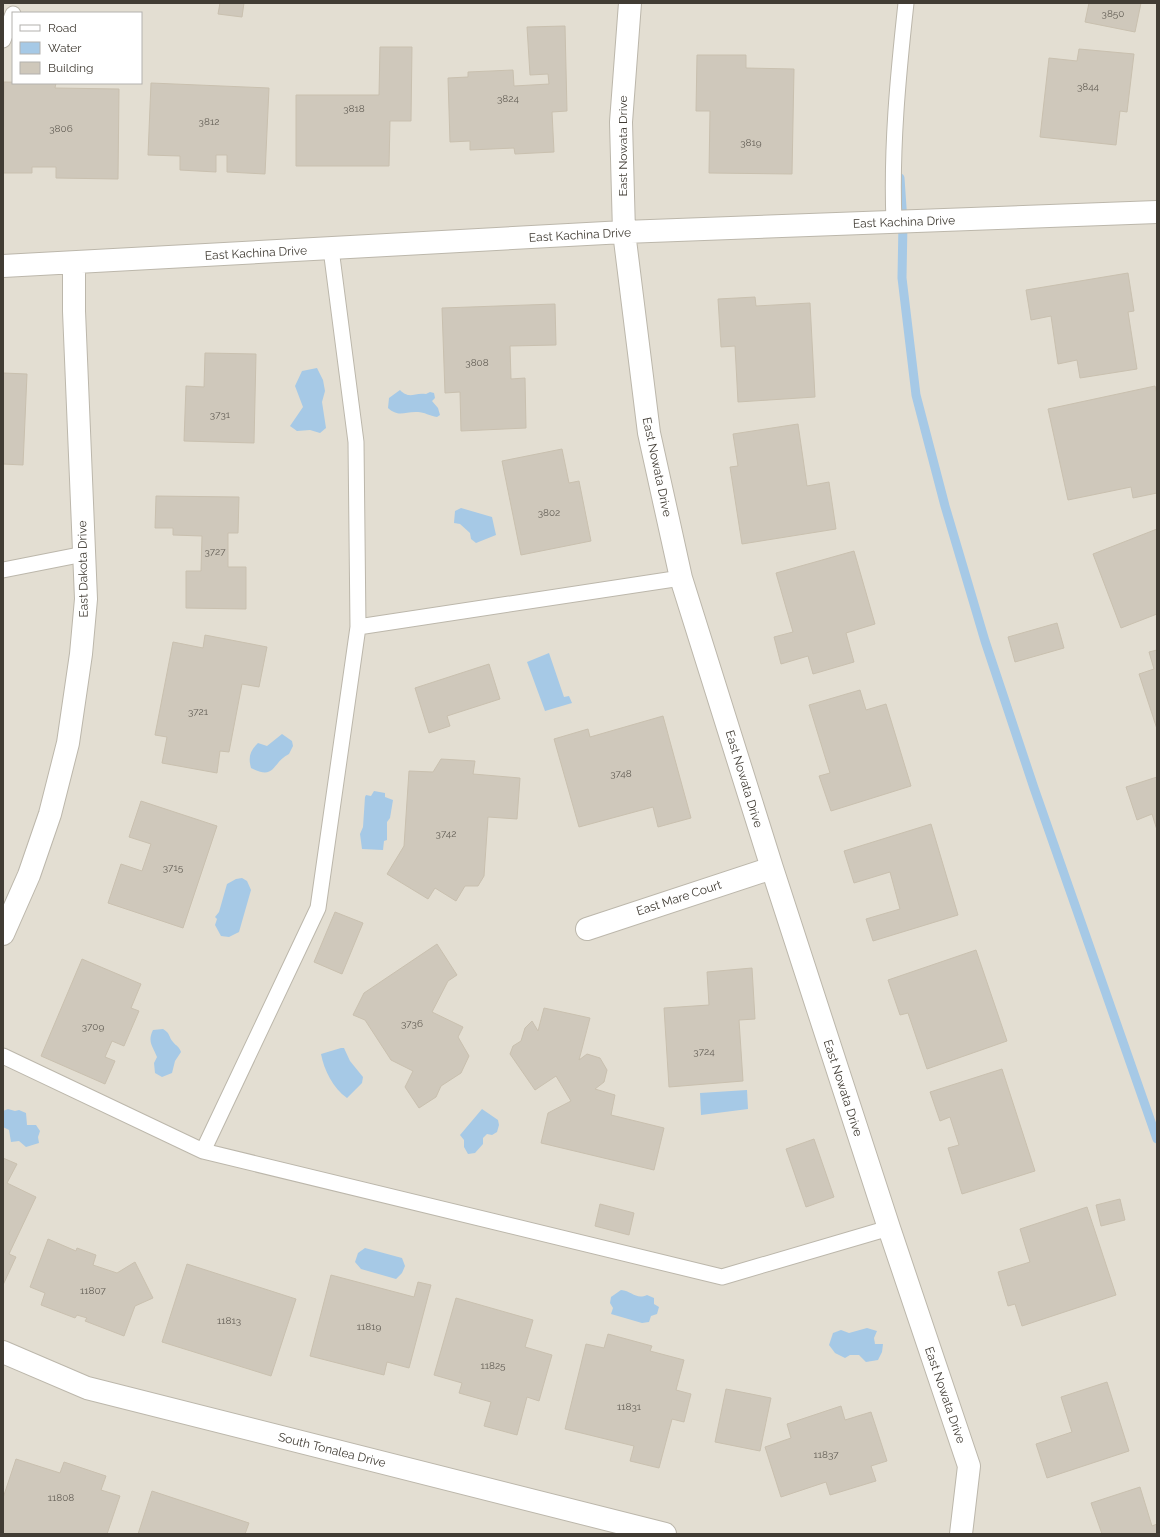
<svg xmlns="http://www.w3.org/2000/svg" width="1160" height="1537" viewBox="0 0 1160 1537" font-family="Raleway,sans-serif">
  <rect width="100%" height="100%" fill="#efece4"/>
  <path fill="#e3ded2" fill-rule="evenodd" d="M3 3H1157V1534H3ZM13 13H141V83H13Z"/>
  <path fill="#a6c9e6" d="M317 368 323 380 325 391 322 402 326 428 320 433 310 430 297 431 290 426 303 407 295 386 302 371Z
    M400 390C410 400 414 392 426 394L430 392 434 393 435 398 432 401 438 408 440 415 437 417C430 416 424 412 418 412 405 411 399 418 388 408L389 398Z
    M461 508 492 517 496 535 476 543 471 539 470 533 460 524 454 523 455 511Z
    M549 653 564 697 569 696 572 703 545 711 527 662Z
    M282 734 292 741 293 746 289 754C272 762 276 781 251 768 248 757 250 751 258 743L267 746Z
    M374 791 385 793V797L393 800 390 818 387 822V840L384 841 383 850 362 849 360 834 363 827 365 797 366 795 371 796Z
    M242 878 247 881 251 890 239 932 229 937 221 936 215 925 217 919 215 917 219 912 227 884 236 879Z
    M163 1029C171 1034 168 1036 173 1042 176 1046 179 1046 181 1052L175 1061 172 1073 162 1077 155 1073 154 1063 157 1057C153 1046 147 1042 153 1030Z
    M341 1048H344L350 1061 363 1077 362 1083 347 1098C333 1088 324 1070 321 1054Z
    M747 1090 748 1109 701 1115 700 1093Z
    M8 1109 15 1111 19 1110 26 1113 27 1125H36L40 1131 38 1137 39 1143 26 1147 19 1141 11 1142 9 1130 3 1127V1111Z
    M482 1109 498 1120 499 1125 497 1132 492 1135 487 1134 483 1138V1144L475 1153 468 1154 464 1147V1140L460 1135Z
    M365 1248 402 1258 405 1266 402 1273 396 1279 361 1269 355 1262 358 1253Z
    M621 1290C632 1291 636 1300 647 1295L654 1298V1304L659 1307 657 1314 651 1316 649 1322 642 1323 611 1314 613 1308 610 1303 611 1297Z
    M867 1328 877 1331 874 1338 875 1344H883L882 1352 878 1360 866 1362 859 1355H850L845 1358 835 1353 829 1345 833 1333 841 1330 849 1333Z"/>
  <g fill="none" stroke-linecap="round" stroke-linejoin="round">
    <path stroke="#a6c9e6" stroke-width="9" d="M900 178 903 222 902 278 916 395 945 506 985 641 1034 788 1157 1139"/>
  </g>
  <path fill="#cfc8bb" stroke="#c9c0af" d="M220 3H244L242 17 218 14Z
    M1089 3H1141L1135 32 1085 22Z
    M565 26 567 111 552 112 554 152 515 154 514 148 470 150V141L450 142 448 78 468 77V72L513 70 514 86 549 84 548 74 530 75 527 27Z
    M380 47H412L411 121H390L389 166H296V95H379Z
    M1079 49 1134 54 1127 112 1120 111 1116 145 1040 137 1049 58 1077 61Z
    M697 55H746V68L794 69 792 174 709 173 710 111H696Z
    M4 82 56 83 55 88 119 89 118 179 56 178V167H32V173H3Z
    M151 83 269 88 265 174 227 172V155H216V172L180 170V156L148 155Z
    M1128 273 1134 311 1128 312 1137 369 1080 378 1077 360 1058 364 1051 316 1031 320 1026 290Z
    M755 297 756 306 810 303 815 397 738 402 735 346 721 347 718 299Z
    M555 304 556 345 510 346 511 379 525 378 526 428 461 431 460 392 445 393 442 308Z
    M205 353 256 354 254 443 184 441 186 386 204 387Z
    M3 373 27 374 23 465 3 464Z
    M1155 386 1157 394V493L1133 498 1131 487 1068 500 1048 409Z
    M798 424 807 486 829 482 836 529 742 544 730 467 738 466 733 434Z
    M562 449 569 483 579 481 591 541 521 555 502 461Z
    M156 496 239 497 238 533H228V567H246V609L186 608V571H201L202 536 173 535V528H155Z
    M1157 529V614L1121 628 1093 554Z
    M854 551 875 624 846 633 854 662 813 674 808 656 781 664 774 637 793 632 776 573Z
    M1057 623 1064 648 1015 662 1008 637Z
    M205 635 267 647 259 687 242 684 229 752 220 751 217 773 162 763 167 737 155 735 173 642 203 648Z
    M1157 650V729L1139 674 1154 669 1149 652Z
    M489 664 500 699 447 716 450 726 429 733 415 688Z
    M860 690 866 710 886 704 911 786 831 811 819 776 830 773 809 705Z
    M663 716 691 818 658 827 653 807 579 827 554 739 588 729 590 737Z
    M441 759 475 761 473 774 520 778 517 819 488 817 484 876 478 886H465L456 901 435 888 428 899 387 874 404 846 409 771 433 772Z
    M1157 777V830L1152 814 1137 820 1126 787Z
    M141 801 217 826 183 928 108 903 121 864 142 871 151 844 129 837Z
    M931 824 958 915 873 941 866 919 900 909 890 872 854 883 844 851Z
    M335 912 363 923 342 974 314 962Z
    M437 944 457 975 448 981 432 1012 463 1027 458 1037 469 1056 461 1073 441 1086 436 1097 419 1108 405 1087 413 1071 391 1060 365 1020 353 1015 364 993Z
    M976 950 1007 1041 927 1069 908 1013 900 1015 888 980Z
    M82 959 141 984 131 1008 139 1011 124 1046 112 1041 105 1057 115 1061 105 1084 41 1056Z
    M752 968 755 1019 739 1020 743 1081 669 1087 664 1008 709 1005 707 972Z
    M544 1008 590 1018 579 1060 587 1054 600 1058 607 1070 604 1082 595 1089 615 1095 611 1115 664 1128 654 1170 541 1143 548 1113 571 1101 556 1076 535 1090 510 1054 513 1046 521 1041 525 1028 532 1021 538 1031Z
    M1002 1069 1035 1171 962 1194 948 1148 959 1145 950 1117 940 1121 930 1092Z
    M814 1139 834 1197 806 1207 786 1149Z
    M3 1158 17 1164 7 1183 36 1197 9 1254 16 1257 3 1285Z
    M1120 1199 1125 1220 1101 1226 1096 1205Z
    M600 1204 634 1213 629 1235 595 1226Z
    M1087 1207 1116 1295 1022 1326 1015 1304 1008 1306 998 1272 1030 1262 1020 1229Z
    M48 1239 76 1251 77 1248 96 1255 93 1265 117 1273 135 1262 153 1298 135 1306 124 1336 85 1321 87 1318 77 1315 75 1318 41 1305 45 1293 30 1287Z
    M187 1264 296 1299 271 1376 162 1342Z
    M331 1275 414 1297 418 1282 431 1285 409 1368 387 1362 384 1375 310 1356Z
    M456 1298 533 1320 525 1347 552 1355 539 1401 527 1397 517 1435 484 1426 491 1402 459 1393 462 1383 434 1375Z
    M608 1334 652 1346 650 1351 684 1360 676 1390 691 1394 684 1422 672 1419 659 1468 630 1461 634 1446 565 1429 586 1344 604 1348Z
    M1107 1382 1129 1451 1047 1478 1036 1444 1072 1432 1061 1397Z
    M726 1389 771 1398 760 1451 715 1442Z
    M841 1406 845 1420 871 1412 887 1461 871 1466 876 1481 830 1495 826 1482 781 1497 765 1447 791 1438 787 1424Z
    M16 1459 60 1473 64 1462 106 1476 101 1490 120 1496 107 1534H3V1498Z
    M1140 1487 1152 1526 1157 1524V1534H1102L1091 1503Z
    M152 1491 249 1523 245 1534H138Z"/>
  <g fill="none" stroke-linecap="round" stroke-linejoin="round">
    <defs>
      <path id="service" d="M3 40 13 14
        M894 222C891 149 898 76 906 3
        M3 570 84 554
        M358 627 681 578
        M3 1056 203 1151 722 1277 889 1228
        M203 1151 318 908 358 627 356 442 331 249"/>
      <path id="minor" d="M630 3 621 122 624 232 649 433 681 578 772 868 889 1228 969 1466 961 1534
        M3 266 624 232 1157 212
        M587 929 772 868
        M3 934 29 875 50 814 68 743 81 654 86 599 74 311V263
        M3 1352 87 1388 665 1534"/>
    </defs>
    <use href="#service" stroke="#bcb7ab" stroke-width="17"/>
    <use href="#minor" stroke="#bcb7ab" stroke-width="24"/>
    <use href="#service" stroke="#fff" stroke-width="15"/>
    <use href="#minor" stroke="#fff" stroke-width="22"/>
  </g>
  <g text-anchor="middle" stroke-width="3" stroke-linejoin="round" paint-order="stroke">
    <g font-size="10" fill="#645f56">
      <text x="1113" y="17">3850</text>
      <text x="1088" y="90">3844</text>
      <text x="508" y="102">3824</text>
      <text x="354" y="112">3818</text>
      <text x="209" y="125">3812</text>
      <text x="61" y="132">3806</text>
      <text x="751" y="146">3819</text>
      <text x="477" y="366">3808</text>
      <text x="220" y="418">3731</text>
      <text x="549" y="516">3802</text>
      <text x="215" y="555">3727</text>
      <text x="198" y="715">3721</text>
      <text x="621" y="777">3748</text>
      <text x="446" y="837">3742</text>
      <text x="173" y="871">3715</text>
      <text x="412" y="1027">3736</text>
      <text x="93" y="1030">3709</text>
      <text x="704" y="1055">3724</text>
      <text x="93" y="1294">11807</text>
      <text x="229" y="1324">11813</text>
      <text x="369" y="1330">11819</text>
      <text x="493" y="1369">11825</text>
      <text x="629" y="1410">11831</text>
      <text x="826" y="1458">11837</text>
      <text x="61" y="1501">11808</text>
    </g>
    <g font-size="12" fill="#413c34" stroke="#fff">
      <text transform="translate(623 146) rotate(-90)" y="4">East Nowata Drive</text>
      <text transform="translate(904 222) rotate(-2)" y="4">East Kachina Drive</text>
      <text transform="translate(580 235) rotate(-3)" y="4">East Kachina Drive</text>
      <text transform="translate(256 253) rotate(-3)" y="4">East Kachina Drive</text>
      <text transform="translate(657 467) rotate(78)" y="4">East Nowata Drive</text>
      <text transform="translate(83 569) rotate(-91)" y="4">East Dakota Drive</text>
      <text transform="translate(744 779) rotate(73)" y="4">East Nowata Drive</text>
      <text transform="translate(679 898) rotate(-18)" y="4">East Mare Court</text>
      <text transform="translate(843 1088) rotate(72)" y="4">East Nowata Drive</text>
      <text transform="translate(945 1395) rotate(71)" y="4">East Nowata Drive</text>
      <text transform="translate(332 1450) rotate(14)" y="4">South Tonalea Drive</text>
    </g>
  </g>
  <rect width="1160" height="1537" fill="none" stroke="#413c34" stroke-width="8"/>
  <rect x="12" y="12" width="130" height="72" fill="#ffffff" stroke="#b3b1ae"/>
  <rect x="20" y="25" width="20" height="6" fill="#ffffff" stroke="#b3b1ae"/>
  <text x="48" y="32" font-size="12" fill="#413c34">Road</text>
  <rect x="20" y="42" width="20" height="12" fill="#a6c9e6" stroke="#b3b1ae"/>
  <text x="48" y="52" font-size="12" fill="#413c34">Water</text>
  <rect x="20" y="62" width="20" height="12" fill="#cfc8bb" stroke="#b3b1ae"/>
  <text x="48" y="72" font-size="12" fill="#413c34">Building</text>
</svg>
